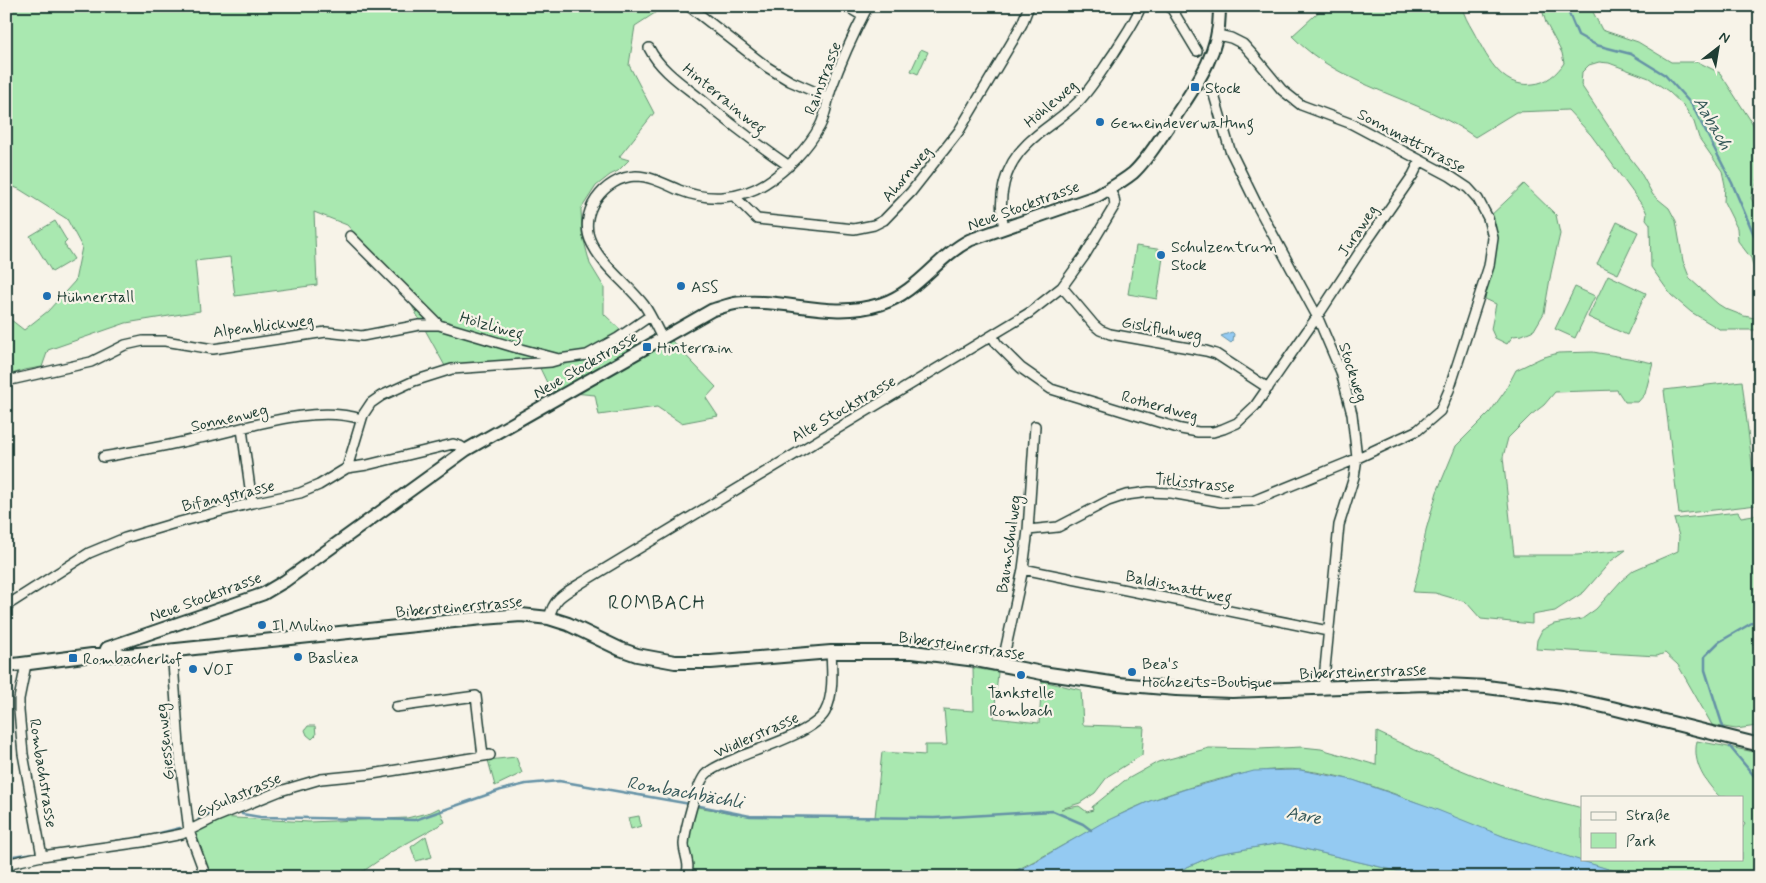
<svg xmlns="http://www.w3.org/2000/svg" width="1766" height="883" viewBox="0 0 1766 883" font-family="Mynerve,sans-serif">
  <rect width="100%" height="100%" fill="#f7f3e8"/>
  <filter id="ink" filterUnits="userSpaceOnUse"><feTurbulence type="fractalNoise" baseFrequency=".02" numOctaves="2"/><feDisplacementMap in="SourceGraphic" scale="10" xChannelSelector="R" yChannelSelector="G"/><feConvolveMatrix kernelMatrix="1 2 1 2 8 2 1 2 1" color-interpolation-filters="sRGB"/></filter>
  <g filter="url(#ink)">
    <path fill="#a9e8b0" stroke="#649272" d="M6 6H661L655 13 635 26 629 65 654 113 619 157 629 160 618 171 610 175 596 186 581 209 582 233 590 264 604 287V314L646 354 670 339 716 387 706 398 718 416 681 423 657 407 599 415 595 395 551 391 538 364 445 366 401 286 347 225 314 212 317 285 235 296 230 257 195 261 200 311 126 323 48 350 42 367 24 370 6 376V316L24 330 48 311 75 281 82 247 67 219 19 189 6 184Z
      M1325 6H1462C1464 16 1468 22 1473 31 1486 54 1500 89 1533 84 1546 83 1557 74 1564 63L1562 53 1546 23 1541 6H1590L1602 30 1638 42 1671 62H1698L1720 73 1760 135V173L1751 198 1760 214V290L1751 258 1738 241 1737 228 1724 202 1725 185 1722 171 1699 138 1694 122 1684 106 1668 91 1649 78 1609 63 1599 62 1589 65 1582 72 1581 85 1627 154 1638 168 1653 195 1669 208 1676 221 1683 261 1690 279 1718 304 1726 309 1744 316 1760 319V330H1721L1691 312 1671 295 1651 267 1650 224 1646 219 1647 214 1645 209 1591 135 1568 110 1516 112 1475 137C1417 96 1343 89 1292 36Z
      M921 49 928 52 918 74 911 71Z
      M1524 184 1556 215 1560 234 1551 273 1544 313 1534 330 1522 335 1513 336 1507 344 1495 338 1491 329 1496 304 1485 299 1493 238 1488 218Z
      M55 221 67 241 64 244 74 259 52 272 30 236Z
      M1617 222 1638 232 1618 274 1597 264Z
      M1136 246 1164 250 1157 299 1128 294Z
      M1608 275 1646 293 1627 335 1588 317Z
      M1575 287 1595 296 1575 338 1555 329Z
      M1593 352 1634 359 1653 363 1645 394 1638 402H1625L1617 390 1555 392 1544 405 1531 415 1508 438 1503 457 1514 555H1577L1626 550 1611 561 1584 592 1555 611 1532 615V624L1481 619 1466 602 1435 593 1413 592 1421 561 1426 530 1437 492 1456 446 1490 412 1505 391 1516 370 1541 358 1558 353Z
      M1742 381 1757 505 1679 514 1664 390Z
      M1738 512 1741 517 1760 514V641L1752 645 1760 653V723L1757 726 1736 729 1712 725 1678 665 1665 653 1657 656 1536 649 1537 640 1542 630 1554 624 1582 619 1596 609 1621 581 1634 570 1678 551 1679 536 1674 519Z
      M973 668 998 672 994 718 1039 723 1042 681 1081 690 1083 725 1144 727 1142 755 1108 776 1095 793 1080 803 1061 809 1079 806 1087 812 1093 810 1092 807 1124 781 1158 762 1209 748 1259 749 1302 747 1321 749 1376 765 1377 732C1427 756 1478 779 1530 795 1547 800 1565 803 1582 808V859H1742V829L1745 824 1742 821V797H1720C1705 782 1692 763 1697 741L1760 753V877H1640L1624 874C1585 862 1544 851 1505 837 1438 814 1373 778 1301 770 1259 765 1190 786 1150 801 1098 822 1053 854 1002 877H692L684 851 691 813 697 807 750 816 875 817 882 752 925 755V745H947L944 709 974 711Z
      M308 726H315L316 735 312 739 307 735 305 730Z
      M516 757 522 773 495 786 488 760Z
      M439 808 445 822 391 852 355 877H206L189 831 216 817 309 822 407 818 431 812Z
      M639 816 641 826 631 829 628 818Z
      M426 836 432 857 416 861 411 847Z
      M1280 843 1422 877H1164L1217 854Z"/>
    <path fill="#94caf2" stroke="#6592a6" d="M1232 332 1234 334 1233 341 1231 343 1221 336Z
      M1300 770 1353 780 1430 807 1505 837 1624 874 1640 877H1422L1280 843 1217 854 1164 877H1002L1031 864 1102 823 1150 801 1186 789 1254 771Z"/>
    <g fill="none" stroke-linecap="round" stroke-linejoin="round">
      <path stroke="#6592a6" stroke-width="2.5" d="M1566 6 1578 35 1596 45 1631 54 1665 75 1692 105 1732 183 1760 249
        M1724 730 1705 670V656L1719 642 1757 620 1760 616
        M1730 747 1760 783
        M695 805 750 816 934 818 1053 811 1083 824 1091 830
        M242 814 260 817 415 820 501 790 526 784 559 781 690 804
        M199 819 208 813 220 811
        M156 834 180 828
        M137 838 146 836
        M116 841 128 839
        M6 857 35 853"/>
      <defs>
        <path id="minor" d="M846 6 863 16
          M1170 6 1197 51
          M690 7 767 67 790 81 829 98
          M649 48C659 68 679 82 697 96 727 121 757 144 789 166
          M1210 89 1214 95 1230 150 1258 207 1317 316 1341 372 1352 414 1357 458 1354 477 1339 525 1323 689
          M735 197 757 219 854 229 874 225 884 220 911 192 959 131 1012 42 1022 24 1029 6
          M1004 228C997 198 1004 166 1027 144 1043 128 1062 118 1078 102 1092 88 1102 70 1114 53 1123 38 1135 23 1141 6
          M350 236 439 325 517 348 559 359 587 355 618 338 650 316
          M1062 287 1094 325 1100 330 1110 334 1206 351 1216 354 1268 388
          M992 336 997 344 1021 368 1051 389 1181 429 1198 432H1213L1223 429 1237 423 1255 406 1321 311 1363 247 1413 175 1420 161
          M662 338C656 327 651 315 644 305 628 284 604 268 592 244 576 214 604 177 636 176 650 176 665 184 679 190 707 201 740 200 766 183 787 170 808 148 820 126 826 115 827 101 831 89 841 61 854 33 868 6
          M6 381 91 362 125 345 143 341H165L213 349 326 332 362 336 419 325H439
          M242 429 252 503
          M103 457C136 451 168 446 200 438 248 428 314 404 361 419
          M347 468 363 415 371 403 381 396 414 381 452 369 551 362 558 360
          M1028 530 1058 527 1108 501 1126 495 1149 492 1171 493 1221 502 1253 501 1349 462 1418 430 1440 411 1449 390 1489 266 1493 238 1488 218 1478 199 1468 188 1450 176 1352 124 1301 105 1282 90 1254 56 1243 44 1231 38 1218 35
          M1023 569 1328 631
          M6 606 89 553 125 538 172 524 252 503 300 493 319 485 347 468 367 465 453 444 460 446 466 450
          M549 618C554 597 565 593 583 582L1029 313 1062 287 1085 255 1115 205 1114 198 1109 189
          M172 649 180 759 189 831 206 877
          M26 664 19 699V711L23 754 42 856
          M1002 665 1023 569 1028 530 1035 426
          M396 707 476 696 483 756
          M6 864 42 856 142 842 182 834 216 817 280 791 321 779 372 774 490 755
          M685 877C692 866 684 855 684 844 685 828 696 787 705 775 712 767 729 762 739 757 761 748 814 732 825 712 834 695 832 671 831 652"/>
        <path id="tertiary" d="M104 655 107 648 263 594 285 581 466 450 712 310C720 308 729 304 738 303 788 298 829 320 881 304 918 292 937 257 970 240L1097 196C1109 189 1122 182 1133 173 1147 160 1157 143 1168 127 1192 91 1223 52 1219 6"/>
        <path id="secondary" d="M6 666 92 655H128L483 618 521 615 549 618 568 624 620 649 637 655 675 662H711L831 652H913L976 660 1042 673 1118 684 1176 689 1232 691 1426 684 1487 687 1562 697 1612 708 1760 745"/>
      </defs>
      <use href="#minor" stroke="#1f3d34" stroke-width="12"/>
      <use href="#tertiary" stroke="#1f3d34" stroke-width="15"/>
      <use href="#secondary" stroke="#1f3d34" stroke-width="16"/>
      <use href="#minor" stroke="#f7f3e8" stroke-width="9"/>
      <use href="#tertiary" stroke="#f7f3e8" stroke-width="11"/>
      <use href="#secondary" stroke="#f7f3e8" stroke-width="12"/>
    </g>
  </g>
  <g fill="#1f6fb2" stroke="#f7f3e8" stroke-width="2">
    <rect x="1190" y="82" width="10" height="10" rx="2.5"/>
    <circle cx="1100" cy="122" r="5"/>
    <circle cx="1161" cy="255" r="5"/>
    <circle cx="681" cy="286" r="5"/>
    <circle cx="47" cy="296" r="5"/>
    <rect x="642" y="342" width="10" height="10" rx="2.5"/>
    <circle cx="262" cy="625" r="5"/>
    <circle cx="298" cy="657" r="5"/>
    <rect x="68" y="653" width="10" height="10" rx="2.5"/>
    <circle cx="193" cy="669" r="5"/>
    <circle cx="1132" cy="672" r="5"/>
    <circle cx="1021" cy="675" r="5"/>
  </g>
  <g text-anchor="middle" stroke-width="4.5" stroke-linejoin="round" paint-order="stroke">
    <g font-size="16" fill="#1f3d34" stroke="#f7f3e8">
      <text transform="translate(822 78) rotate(-69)" y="6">Rainstrasse</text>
      <text transform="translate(725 98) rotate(39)" y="6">Hinterrainweg</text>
      <text transform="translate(1050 103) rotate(-41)" y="6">Höhleweg</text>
      <text transform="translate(1412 140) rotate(28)" y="6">Sonnmattstrasse</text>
      <text transform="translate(906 173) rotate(-50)" y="6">Ahornweg</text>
      <text transform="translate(1023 205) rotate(-20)" y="6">Neue Stockstrasse</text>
      <text transform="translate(1357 230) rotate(-56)" y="6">Juraweg</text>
      <text transform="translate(263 325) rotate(-7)" y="6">Alpenblickweg</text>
      <text transform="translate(492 325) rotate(16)" y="6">Hölzliweg</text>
      <text transform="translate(1162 328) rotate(10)" y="6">Gislifluhweg</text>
      <text transform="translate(585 364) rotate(-30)" y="6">Neue Stockstrasse</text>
      <text transform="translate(1354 372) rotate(72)" y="6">Stockweg</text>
      <text transform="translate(1160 405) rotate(15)" y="6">Rotherdweg</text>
      <text transform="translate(843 408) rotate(-30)" y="6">Alte Stockstrasse</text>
      <text transform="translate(229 417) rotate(-13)" y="6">Sonnenweg</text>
      <text transform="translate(1195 482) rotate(6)" y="6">Titlisstrasse</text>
      <text transform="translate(228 495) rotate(-13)" y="6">Bifangstrasse</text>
      <text transform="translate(1008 544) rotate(-82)" y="6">Baumschulweg</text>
      <text transform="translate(1179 586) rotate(12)" y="6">Baldismattweg</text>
      <text transform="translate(205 596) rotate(-20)" y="6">Neue Stockstrasse</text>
      <text transform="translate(459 606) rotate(-5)" y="6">Bibersteinerstrasse</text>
      <text transform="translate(962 645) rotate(8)" y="6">Bibersteinerstrasse</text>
      <text transform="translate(1363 671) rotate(-2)" y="6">Bibersteinerstrasse</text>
      <text transform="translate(756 734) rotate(-24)" y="6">Widlerstrasse</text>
      <text transform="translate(164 742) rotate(-96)" y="6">Giessenweg</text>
      <text transform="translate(44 773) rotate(81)" y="6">Rombachstrasse</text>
      <text transform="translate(238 794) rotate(-23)" y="6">Gysulastrasse</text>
    </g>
    <g font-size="16" fill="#1f3d34" stroke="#f7f3e8" text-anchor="start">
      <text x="1205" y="93">Stock</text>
      <text x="1110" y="128">Gemeindeverwaltung</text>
      <text x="1171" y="252">Schulzentrum<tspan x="1171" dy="18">Stock</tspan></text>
      <text x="691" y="292">ASS</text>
      <text x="57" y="302">Hühnerstall</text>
      <text x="657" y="353">Hinterrain</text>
      <text x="272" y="631">Il Mulino</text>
      <text x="308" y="663">Basliea</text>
      <text x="83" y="664">Rombacherhof</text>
      <text x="1142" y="669">Bea's<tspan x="1142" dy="18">Hochzeits-Boutique</tspan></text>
      <text x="203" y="675">VOI</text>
      <text x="1021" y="698" text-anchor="middle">Tankstelle<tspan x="1021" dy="18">Rombach</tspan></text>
    </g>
    <g font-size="18" font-style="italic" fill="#36595a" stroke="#f7f3e8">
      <text transform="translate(1713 123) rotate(60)" y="6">Aabach</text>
      <text transform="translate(685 792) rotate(10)" y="6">Rombachbächli</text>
      <text transform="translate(1304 815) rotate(11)" y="6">Aare</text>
    </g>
    <g font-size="19" letter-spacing="1" fill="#1f3d34" stroke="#f7f3e8">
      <text x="657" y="609">ROMBACH</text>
    </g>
  </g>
  <rect width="1766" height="883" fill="none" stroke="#f7f3e8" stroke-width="25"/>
  <rect x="12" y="12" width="1741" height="858" fill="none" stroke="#1f3d34" stroke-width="2" filter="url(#ink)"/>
  <rect x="1581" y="796" width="162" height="65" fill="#f7f3e8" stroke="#a1aaa0"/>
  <rect x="1591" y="812" width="25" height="8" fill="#f7f3e8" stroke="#a1aaa0"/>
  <text x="1626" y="820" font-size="15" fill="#1f3d34">Straße</text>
  <rect x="1591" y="833" width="25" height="15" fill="#a9e8b0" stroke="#a1aaa0"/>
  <text x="1626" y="846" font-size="15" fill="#1f3d34">Park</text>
  <g transform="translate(1718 48) rotate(31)" stroke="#f7f3e8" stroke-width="4" paint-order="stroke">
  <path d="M0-4L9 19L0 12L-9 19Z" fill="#1f3d34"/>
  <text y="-8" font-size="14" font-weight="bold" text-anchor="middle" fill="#1f3d34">N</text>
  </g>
</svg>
